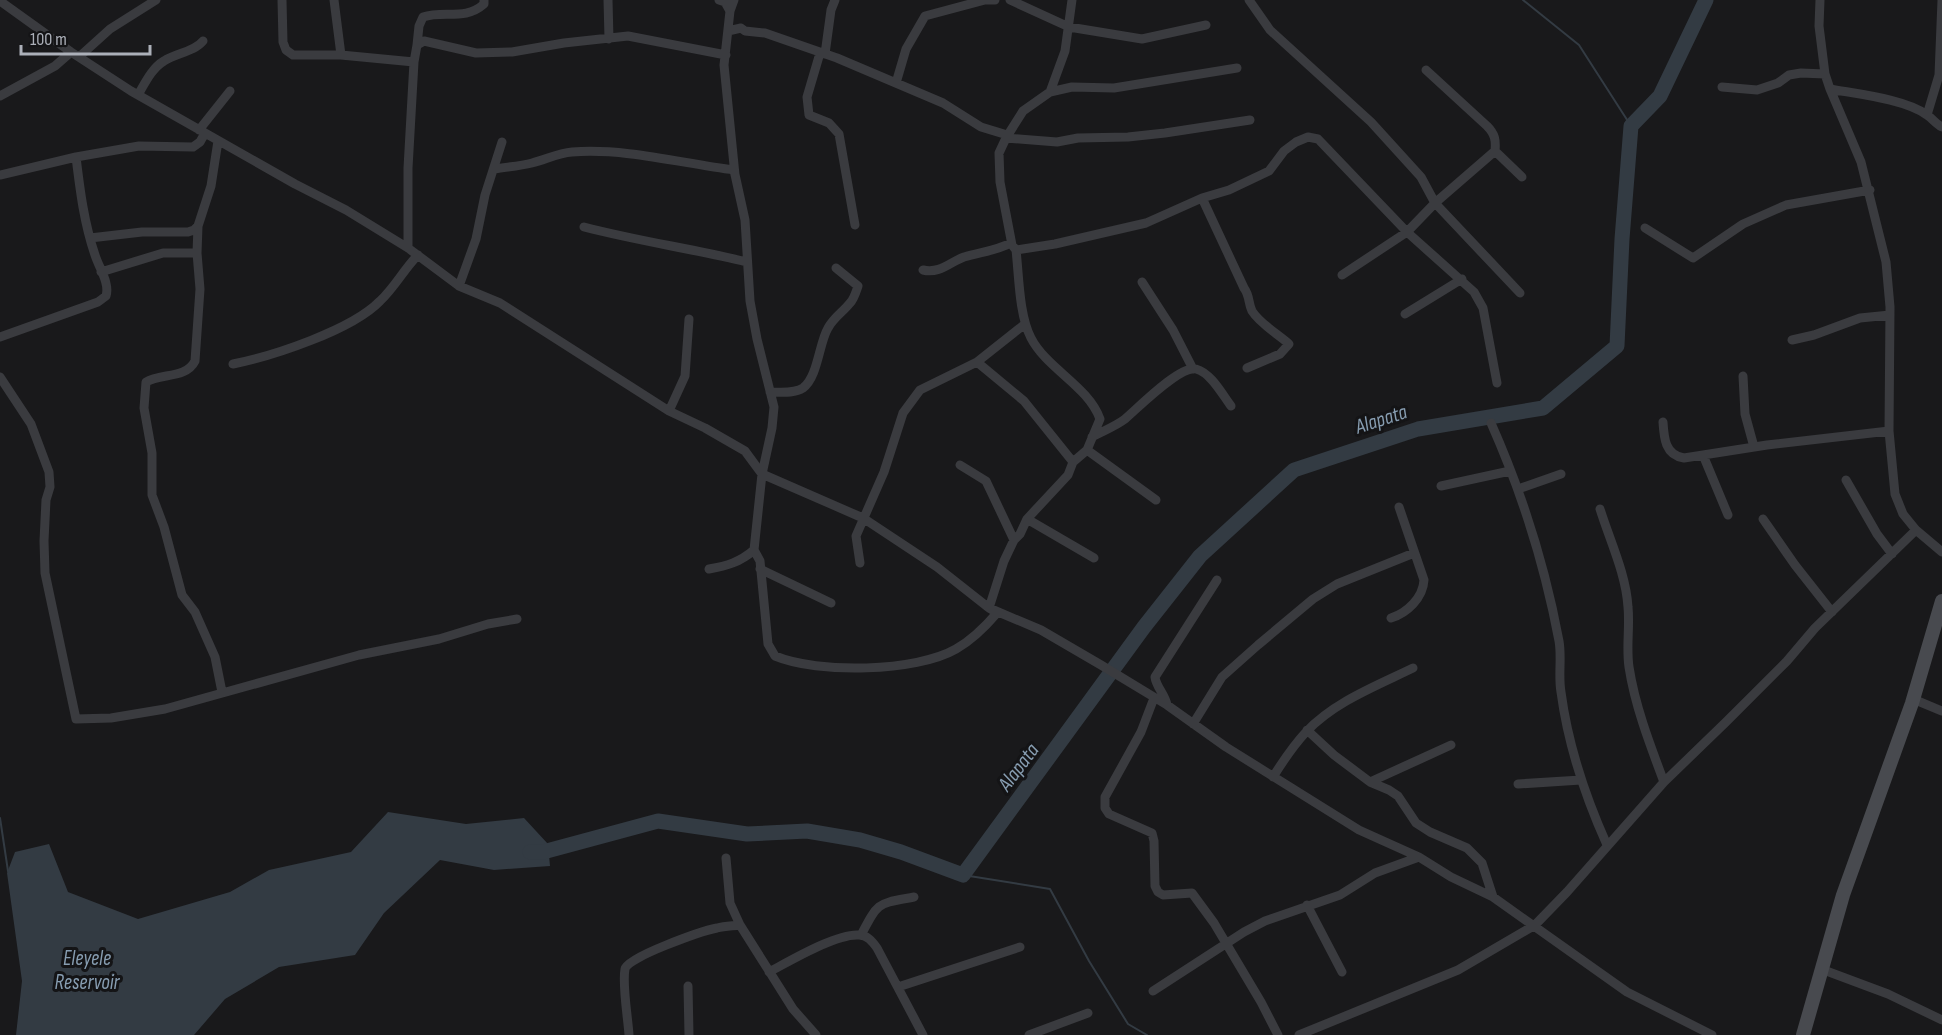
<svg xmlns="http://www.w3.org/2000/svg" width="1942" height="1035" viewBox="0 0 1942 1035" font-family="'Sofia Sans Condensed',sans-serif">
  <rect width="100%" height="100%" fill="#19191b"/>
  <path fill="#333b43" d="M388 812 466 824 524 818 548 844 550 866 494 870 440 860 384 913 355 955 279 967 225 999 194 1035H16L22 981 7 873 15 852 49 844 68 892 138 919 230 892 269 870 351 852Z"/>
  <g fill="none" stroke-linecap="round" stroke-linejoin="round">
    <path stroke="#333b43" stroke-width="2" d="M1523 0 1579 45 1631 126
      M0 818 8 871
      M963 875 1050 889 1089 961 1128 1024 1147 1035"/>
    <path stroke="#333b43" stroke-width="15" d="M530 852H543L658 821 747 834 807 831 860 840 901 852 963 875 1144 627 1200 556 1294 470 1418 429 1543 408 1617 346 1622 239 1631 126 1660 96 1706 0"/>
    <path stroke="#3a3b3f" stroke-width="9" d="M282 0 283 42 286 50 293 55H341L414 62
      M334 0 341 55
      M608 0 609 39
      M719 0 725 2 730 11
      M734 0 730 11 724 65 735 175
      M1010 0 1069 27 1142 39 1206 25
      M1249 0 1270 30 1371 122 1421 177 1435 203 1407 232 1342 275
      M1820 0 1819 26 1825 74 1830 89 1861 162 1886 262 1890 307 1889 431 1895 494 1903 514 1916 530 1942 552
      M0 1 71 52 131 91 295 184 346 210 408 248 459 286 500 303 669 411 705 428 745 451 762 474 863 518 937 567 989 608 1041 630 1101 665 1167 705 1226 747 1359 830 1419 857 1451 877 1493 897 1627 992 1712 1035
      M728 31 741 28 745 31 765 33 837 58 943 103 981 127 1004 134 1006 138 1057 142 1078 138 1128 137 1165 133 1250 120
      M417 45 419 26 423 17C444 10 465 21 484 4V0
      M820 53 807 97 809 115 829 123 839 134 855 225
      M825 54 831 10 835 0
      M79 57 110 29 156 0
      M1426 70 1487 126C1495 134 1496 140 1495 151L1435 203 1520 293
      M896 83 906 49 925 16 985 0H995
      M1722 87 1757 90 1778 83 1789 75 1801 73 1825 74
      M1830 89C1857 94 1905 99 1927 115 1933 119 1936 124 1942 127
      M1050 92 1072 87 1114 88 1237 68
      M138 95C145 83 152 68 164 61 176 53 194 52 203 41
      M0 96 55 66 71 52
      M1927 115 1939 75 1942 0
      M199 130 230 91
      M218 141 211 186 198 226 197 253 200 289 195 361C186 379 161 373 146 382L144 408 152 453V495L164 527 182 595 195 612 215 657 222 692
      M1495 151 1522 177
      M495 169C507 167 520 166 532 163 545 160 558 153 572 152 626 148 680 163 734 170L745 220 750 301 757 339 774 407 772 428 762 474 754 550 760 561 768 644 775 656C818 674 916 672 956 649 972 640 985 627 997 613L989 608 1004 561 1014 540 1020 534 1027 519 1068 475 1073 462 1087 450 1100 419C1088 386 1047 369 1031 338 1019 315 1019 276 1016 250L1012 245 1000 182 999 153 1006 138 1023 111 1050 92 1065 51 1072 0
      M0 175 76 157 139 146 193 147 200 142 205 133
      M1202 198 1244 288C1250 296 1248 303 1252 311 1260 324 1278 334 1289 344L1280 354 1247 368
      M584 227C638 241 693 249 747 262
      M1645 228 1693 258 1743 224 1786 205 1870 190
      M90 238 142 232H188L194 230 198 226
      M408 248V168L414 62 417 45 424 41 476 53 512 52 564 43 628 36 726 55
      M1016 250 1055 244 1146 223 1202 198 1229 190 1269 171 1284 151 1296 142 1308 137 1318 139 1407 232 1474 292 1483 308 1497 383
      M923 270C940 274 950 262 964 257 981 252 995 251 1011 243L1012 245
      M101 272 163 253H197
      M1142 282 1173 330 1193 369
      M459 286 476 239 485 195 502 142
      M1405 314 1462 279
      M0 337 98 302 106 296C110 283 99 268 95 255 84 223 80 190 76 157
      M1792 340 1814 335 1860 318 1890 315
      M977 362 1024 401 1073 462
      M233 364C273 356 352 330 380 301 395 287 404 269 418 255
      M1743 376 1745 414 1754 447
      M0 377 31 424 49 472 50 487 46 500 44 541 45 573 76 719 111 718 165 709 359 655 439 639 488 624 517 619
      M770 392C780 392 794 394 803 388 818 377 819 343 828 328 834 317 843 312 850 303 854 299 856 292 858 286L836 268
      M669 411 685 376 689 319
      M1663 422C1664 438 1665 455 1684 458L1767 445 1889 431
      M1491 423C1522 493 1545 566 1559 641 1562 658 1558 675 1561 692 1568 745 1585 796 1607 845
      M1092 437C1103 431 1116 426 1125 419 1138 408 1180 365 1196 369 1211 373 1222 394 1231 406
      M1087 450 1156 500
      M1703 455 1728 515
      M960 465 986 481 1014 540
      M1846 480 1877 534 1892 554
      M1441 486 1510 471
      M1518 489 1561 474
      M1600 509C1610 541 1626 574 1628 607 1630 627 1626 647 1629 667 1635 706 1650 745 1664 782
      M1027 519 1094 558
      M1763 519 1795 565 1832 612
      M860 563 856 536 884 472 903 413 920 390 977 362 1025 324
      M709 569C727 566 740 562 754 550
      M760 569 831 603
      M1391 618C1407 613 1423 598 1424 580L1399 507
      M1154 698 1141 732 1105 797V808L1109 814 1152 833 1154 841 1155 886 1158 892 1163 895 1192 893 1214 923 1261 1002 1278 1035
      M1913 699 1942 711
      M1167 705C1165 694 1156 687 1155 677L1217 580
      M1193 724 1222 677 1258 645 1313 599 1337 584 1414 553
      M1307 730 1334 755 1370 782 1389 790 1398 796 1416 823 1430 832 1467 848 1482 863 1493 897
      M1273 777C1283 761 1293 746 1306 732 1334 702 1376 686 1413 668
      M1370 782 1451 745
      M1518 784 1581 780
      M726 858 730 903 740 925
      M1307 905 1342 972
      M861 935C879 901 877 904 914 897
      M1821 969 1888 994 1942 1020
      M769 972C790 961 837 933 859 935 867 935 872 941 877 948L923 1035
      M688 986 689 1035
      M898 987 1020 947
      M1153 991 1244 932 1265 921 1340 895 1375 873 1419 857
      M629 1035C628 1018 622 985 625 969 627 957 702 931 717 928 725 926 733 926 740 925L793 1009 816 1035
      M1029 1035 1088 1013
      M1299 1035 1458 970 1535 925 1567 892 1664 782 1727 721 1787 661 1815 628 1916 530"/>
    <path stroke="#484a4f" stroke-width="14" d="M1803 1035 1843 895 1912 703 1942 601"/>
  </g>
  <g text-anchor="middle" stroke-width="6" stroke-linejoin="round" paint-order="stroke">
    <g font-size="21" font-style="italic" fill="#879db1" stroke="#141416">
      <text transform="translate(1381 419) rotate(-18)" y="7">Alapata</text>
      <text transform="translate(1018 767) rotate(-53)" y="7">Alapata</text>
      <text x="87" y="965">Eleyele<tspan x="87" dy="24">Reservoir</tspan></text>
    </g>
  </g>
  <path d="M21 45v9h129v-9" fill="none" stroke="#acb0b9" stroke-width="3"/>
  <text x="30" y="45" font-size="18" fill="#acb0b9" stroke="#141416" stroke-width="4.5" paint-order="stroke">100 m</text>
</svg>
